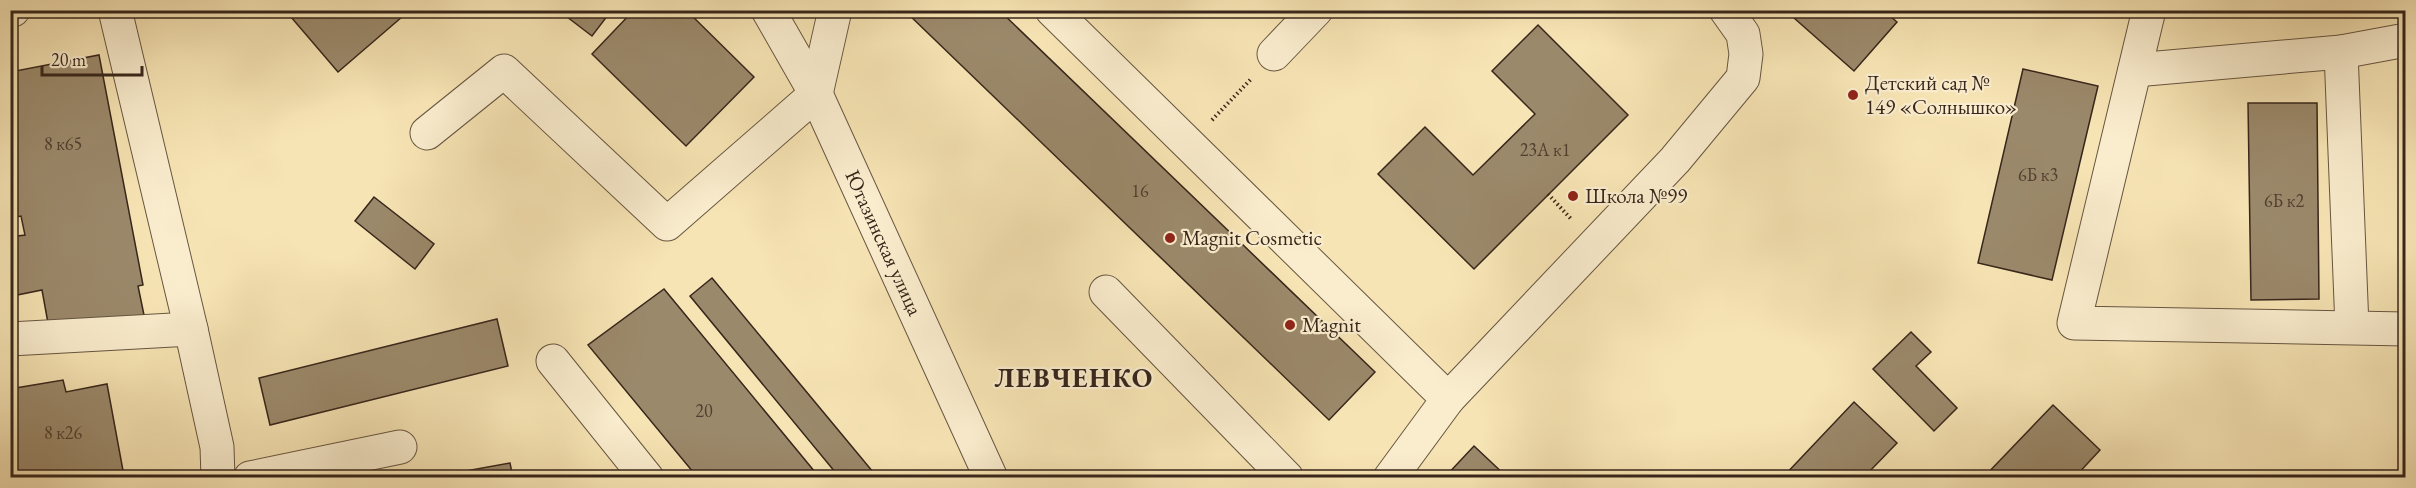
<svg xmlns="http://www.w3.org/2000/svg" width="2416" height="488" viewBox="0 0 2416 488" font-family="'EB Garamond',serif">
  <rect width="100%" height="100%" fill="#f7e4b4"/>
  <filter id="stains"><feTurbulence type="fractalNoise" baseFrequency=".00333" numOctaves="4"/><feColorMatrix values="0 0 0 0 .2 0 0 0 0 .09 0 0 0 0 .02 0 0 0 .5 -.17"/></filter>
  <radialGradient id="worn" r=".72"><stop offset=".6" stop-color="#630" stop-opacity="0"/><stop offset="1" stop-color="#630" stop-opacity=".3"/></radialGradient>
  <path fill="#9b896b" stroke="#37261b" stroke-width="1.5" d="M285 10H410L338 72Z
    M558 10H610L611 11 592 36Z
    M634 10H686L754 77 686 146 592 54Z
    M904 10H999L1375 372 1329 420Z
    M1785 10H1883L1897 22 1854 71Z
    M1538 25 1628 115 1474 269 1378 174 1425 127 1473 175 1535 114 1492 71Z
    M99 55 143 285 138 286 144 315 50 334 42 290 17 295 11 266H15L10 237 25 235 21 216 10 218V72Z
    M2023 69 2098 86 2052 280 1978 263Z
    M2248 103H2317L2319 299 2251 300Z
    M374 197 434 244 415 269 355 221Z
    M712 278 878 478H840L690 296Z
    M664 289 820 478H698L588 345Z
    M497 319 508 366 270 425 259 378Z
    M1911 332 1931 352 1916 366 1957 408 1934 431 1873 369Z
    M63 380 66 392 107 384 124 476 137 473 138 478H10V389Z
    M1854 402 1897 443 1867 474 1870 478H1782Z
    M2053 405 2100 450 2074 478H1983Z
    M1474 446 1508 478H1444Z
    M510 463 513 478H455L454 473Z"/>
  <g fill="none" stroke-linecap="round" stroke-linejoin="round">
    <defs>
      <g id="minor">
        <path d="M115 10 191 329 217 447 218 478"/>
        <path id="s1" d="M768 10 816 94 991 478"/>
        <path d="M1052 10 1448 399 1390 478"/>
        <path d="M2149 10 2074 323 2406 329"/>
        <path d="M10 11 13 10"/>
        <path d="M2341 52 2352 327"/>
        <path d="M1274 54 1316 10"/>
        <path d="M2135 70 2341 52 2406 40"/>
        <path d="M427 133 504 71 667 224 816 94 835 10"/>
        <path d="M1106 292 1287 478"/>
        <path d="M10 339 191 329"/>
        <path d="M553 361 647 478"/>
        <path d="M1448 399 1675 160 1743 78 1746 54 1743 34 1726 10"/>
        <path d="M250 478 400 447"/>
      </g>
    </defs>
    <use href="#minor" stroke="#675641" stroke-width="35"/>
    <path stroke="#37261b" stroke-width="4" stroke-dasharray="1.5 3" stroke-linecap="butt" d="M1212 120 1252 78
      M1548 194 1572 220"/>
    <use href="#minor" stroke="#faedce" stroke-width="33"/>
  </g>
  <g fill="#8f2418" stroke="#faedce" stroke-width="2">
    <circle cx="1853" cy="95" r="6"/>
    <circle cx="1573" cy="196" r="6"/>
    <circle cx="1170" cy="238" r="6"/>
    <circle cx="1290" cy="325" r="6"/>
  </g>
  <g text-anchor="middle" stroke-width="4.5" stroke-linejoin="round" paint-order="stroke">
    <g font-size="18" fill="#503f2f">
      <text x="63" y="150">8 к65</text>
      <text x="1545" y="156">23А к1</text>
      <text x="2038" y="181">6Б к3</text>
      <text x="1140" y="197">16</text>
      <text x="2284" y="207">6Б к2</text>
      <text x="704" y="417">20</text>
      <text x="63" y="439">8 к26</text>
    </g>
    <g font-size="21" fill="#37261b" stroke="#faedce" text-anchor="start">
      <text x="1865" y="90">Детский сад №<tspan x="1865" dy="24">149 «Солнышко»</tspan></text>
      <text x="1585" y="203">Школа №99</text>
      <text x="1182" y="245">Magnit Cosmetic</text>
      <text x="1302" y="332">Magnit</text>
    </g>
    <g font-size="21" fill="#37261b" stroke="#faedce">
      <text dy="7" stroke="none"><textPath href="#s1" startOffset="260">Ютазинская улица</textPath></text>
    </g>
    <g font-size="27" font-weight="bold" letter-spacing="1.5" fill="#37261b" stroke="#faedce">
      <text x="1074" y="387">ЛЕВЧЕНКО</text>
    </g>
  </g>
  <rect width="2416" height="488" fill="none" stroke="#f7e4b4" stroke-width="36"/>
  <rect x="12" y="12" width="2392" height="464" fill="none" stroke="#37261b" stroke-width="3"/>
  <rect x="18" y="18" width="2380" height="452" fill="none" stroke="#37261b" stroke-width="1.5"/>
  <path d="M42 66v9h100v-9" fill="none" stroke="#37261b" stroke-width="3"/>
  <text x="51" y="66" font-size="18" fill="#37261b" stroke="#faedce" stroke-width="4.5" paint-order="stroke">20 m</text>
  <rect width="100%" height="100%" filter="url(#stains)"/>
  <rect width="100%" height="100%" fill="url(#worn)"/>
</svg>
